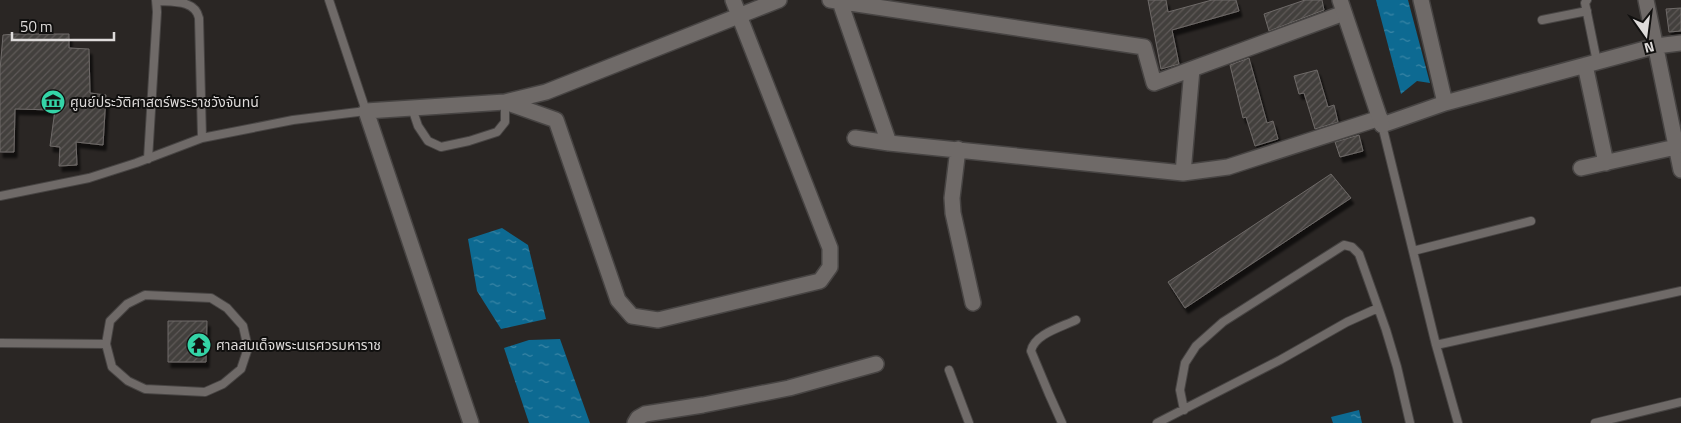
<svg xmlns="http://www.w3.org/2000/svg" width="1681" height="423" viewBox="0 0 1681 423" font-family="'Titillium Web','Noto Sans Thai',sans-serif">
  <defs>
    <pattern id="water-ripples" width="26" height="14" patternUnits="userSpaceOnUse" patternTransform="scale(1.25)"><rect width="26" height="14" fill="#0d6a92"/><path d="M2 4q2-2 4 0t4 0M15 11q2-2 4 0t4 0" fill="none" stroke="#3b86a6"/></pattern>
    <pattern id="building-hatch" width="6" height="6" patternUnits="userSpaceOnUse" patternTransform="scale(1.25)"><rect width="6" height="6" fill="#433f3d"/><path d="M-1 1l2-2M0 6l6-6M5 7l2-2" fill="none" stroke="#5e5a58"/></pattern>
    <filter id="shadow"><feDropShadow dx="3" dy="5.5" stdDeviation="1" flood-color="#0009"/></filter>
  </defs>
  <rect width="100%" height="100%" fill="#2a2624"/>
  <path fill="url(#water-ripples)" d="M1376 0H1408L1430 83 1417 81 1401 94Z
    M502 228 528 245 546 319 501 329 477 291 468 239Z
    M560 339 590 423H529L504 348 529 340Z
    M1359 410 1362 423H1333L1331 417Z"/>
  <path fill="url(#building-hatch)" stroke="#6e6a68" filter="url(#shadow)" d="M1148 0H1166L1168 12 1212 0H1236L1239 11 1172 30 1179 64 1161 69Z
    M1305 0H1322L1324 10 1269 31 1264 14Z
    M1681 8V31L1669 32 1666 9Z
    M15 34H69V48L89 49 90 93 106 95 103 145 76 142 77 165 59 166 60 147 50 146 55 110 15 109 14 152H0V70L3 35Z
    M1249 58 1267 123 1273 121 1278 139 1255 146 1246 117 1243 118 1230 65Z
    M1317 70 1328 107 1334 105 1338 122 1315 129 1304 93 1299 94 1294 76Z
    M1359 135 1363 151 1340 157 1335 142Z
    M1331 174 1351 198 1185 308 1168 282Z
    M168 321H207L206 362H168Z"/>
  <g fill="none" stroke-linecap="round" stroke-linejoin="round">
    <defs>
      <path id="lane" d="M1587 0 1585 3 1597 62
        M157 1C174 2 195 0 199 18L202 138
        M1542 20 1587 11
        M412 108 418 126 428 141 441 147 469 141 497 132 505 122V102
        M1382 125 1436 345 1458 423
        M148 159 157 12 156 0
        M0 196 89 178 136 163 202 138 293 120 366 111 329 0
        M1413 251 1531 221
        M145 295 211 298 227 308 243 326 248 348 241 369 223 384 205 392 145 389 128 381 112 367 106 344 110 321 127 304Z
        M0 343 106 344
        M1436 345 1681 291
        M949 370 969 423
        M1184 410 1180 390 1185 363 1196 346 1223 322 1344 245 1352 247 1359 254 1386 330 1397 367 1410 423
        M1062 423 1049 394 1031 351C1034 334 1062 327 1076 320
        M1157 423 1280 360 1347 322 1378 308
        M1595 423 1681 402"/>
      <path id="street" d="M830 0 1144 47 1154 83 1344 13
        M1421 0 1445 103
        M1646 0 1681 170
        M840 2 889 143
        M1585 65 1606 163
        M505 102 556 120 618 300 632 316 658 320 820 281 830 267V248L733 0
        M1382 125 1445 103 1656 46 1681 43
        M855 138 889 143 1183 173 1228 167 1380 118
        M958 149 952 198 953 213 973 303
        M1581 168 1676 147
        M1183 173 1192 69
        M471 423 366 111 505 102 546 92 779 0
        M635 423 638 418 645 414 703 405 789 388 876 364"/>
      <path id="secondary" d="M1340 0 1382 125"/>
    </defs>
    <use href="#lane" stroke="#474443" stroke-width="10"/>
    <use href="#street" stroke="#474443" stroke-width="18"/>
    <use href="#secondary" stroke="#474443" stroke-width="18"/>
    <use href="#lane" stroke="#6f6a68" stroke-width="8"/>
    <use href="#street" stroke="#6f6a68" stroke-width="15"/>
    <use href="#secondary" stroke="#6f6a68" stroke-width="15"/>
  </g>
  <defs>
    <symbol id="museum-disc" viewBox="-11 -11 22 22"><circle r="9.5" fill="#34d4a7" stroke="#11100f"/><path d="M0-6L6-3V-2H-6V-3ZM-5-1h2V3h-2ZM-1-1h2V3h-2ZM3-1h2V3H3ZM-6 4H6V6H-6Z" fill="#111"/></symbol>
    <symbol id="temple-disc" viewBox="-11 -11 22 22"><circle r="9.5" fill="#34d4a7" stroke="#11100f"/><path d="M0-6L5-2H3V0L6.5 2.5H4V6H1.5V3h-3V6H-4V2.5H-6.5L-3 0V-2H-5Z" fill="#111"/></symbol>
  </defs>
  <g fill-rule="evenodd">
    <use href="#museum-disc" x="39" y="88" width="28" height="28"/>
    <use href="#temple-disc" x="185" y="331" width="28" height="28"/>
  </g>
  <g text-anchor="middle" stroke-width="4" stroke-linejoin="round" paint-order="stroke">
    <g font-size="14" fill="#dedbda" stroke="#11100f" text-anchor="start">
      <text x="70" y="107">ศูนย์ประวัติศาสตร์พระราชวังจันทน์</text>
      <text x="216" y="350">ศาลสมเด็จพระนเรศวรมหาราช</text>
    </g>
  </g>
  <g transform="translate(1646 35) rotate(166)" stroke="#11100f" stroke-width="4" paint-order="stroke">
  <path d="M0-4L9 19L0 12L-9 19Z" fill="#dedbda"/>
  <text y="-8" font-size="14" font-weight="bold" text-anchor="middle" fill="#dedbda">N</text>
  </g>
  <path d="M12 32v8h102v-8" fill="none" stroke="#dedbda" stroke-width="2.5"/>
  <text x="20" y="32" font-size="15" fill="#dedbda" stroke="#11100f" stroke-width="4" paint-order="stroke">50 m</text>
</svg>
